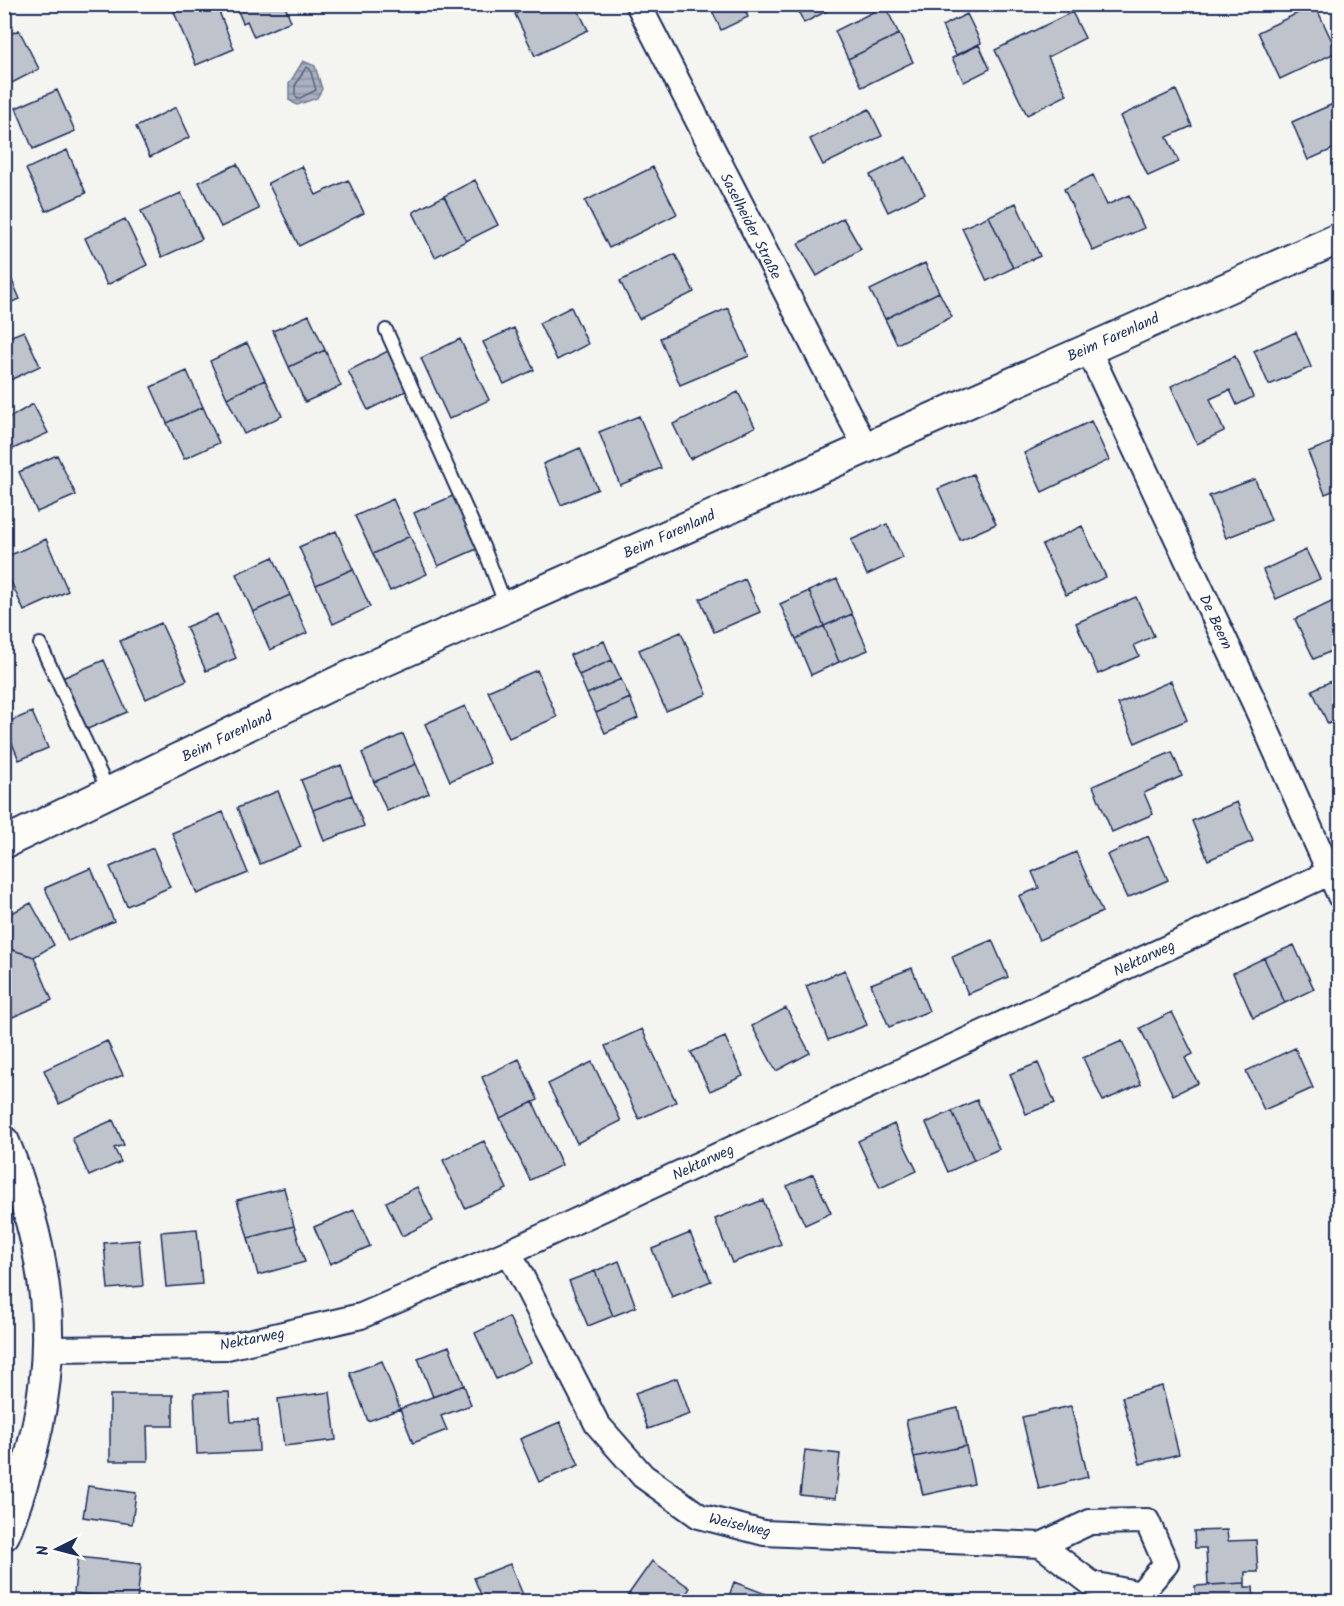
<svg xmlns="http://www.w3.org/2000/svg" width="1344" height="1606" viewBox="0 0 1344 1606" font-family="Kalam,sans-serif">
  <defs>
    <pattern id="water-rules" width="6" height="5" patternUnits="userSpaceOnUse" patternTransform="scale(1.5)"><rect width="6" height="5" fill="#aab0bf"/><path d="M0 2.5h6" fill="none" stroke="#8a909e"/></pattern>
  </defs>
  <rect width="100%" height="100%" fill="#f4f4f1"/>
  <filter id="ink" filterUnits="userSpaceOnUse"><feTurbulence type="fractalNoise" baseFrequency=".0167" numOctaves="2"/><feDisplacementMap in="SourceGraphic" scale="12" xChannelSelector="R" yChannelSelector="G"/><feConvolveMatrix kernelMatrix="1 2 1 2 8 2 1 2 1" color-interpolation-filters="sRGB"/></filter>
  <g filter="url(#ink)">
    <path fill="url(#water-rules)" stroke="#717c98" stroke-width="1.5" d="M303 61 315 66 322 89 317 98 297 105 289 100V84Z"/>
    <g fill="none" stroke-linecap="round" stroke-linejoin="round">
      <path stroke="#546385" stroke-width="1.5" d="M306 67 310 69 316 90 298 99 295 96V86Z"/>
    </g>
    <path fill="#bfc3cc" stroke="#1b2f5e" stroke-width="1.5" d="M192 4H216L234 49 196 65 174 12Z
      M235 4H284L291 21 254 37 247 21 243 23Z
      M431 4H456L436 14Z
      M533 4H575L588 30 535 56 515 14Z
      M709 4H742L748 17 721 30Z
      M795 4H840L804 23Z
      M972 4H990L975 12Z
      M1315 5 1337 52 1280 79 1258 32Z
      M885 6 899 34 848 59 835 31Z
      M1072 12 1085 38 1048 57 1067 95 1027 115 995 50Z
      M967 14 981 43 956 55 942 26Z
      M19 30 39 69 4 87V37Z
      M899 34 913 62 862 87 848 59Z
      M979 45 990 69 964 82 952 58Z
      M57 90 75 131 33 149 16 108Z
      M1176 90 1192 126 1167 137 1179 162 1148 176 1120 116Z
      M1340 101V146L1308 160 1292 122Z
      M176 107 190 137 150 157 136 127Z
      M869 109 882 136 823 165 810 139Z
      M67 150 86 193 46 211 26 169Z
      M906 157 925 194 888 212 870 175Z
      M237 164 259 209 221 227 199 182Z
      M302 166 316 195 348 180 364 213 299 246 268 183Z
      M653 167 677 214 609 248 585 201Z
      M1093 175 1107 205 1129 195 1144 228 1093 251 1064 189Z
      M475 180 498 225 466 241 444 196Z
      M181 193 202 239 162 257 141 211Z
      M444 196 466 241 435 257 413 212Z
      M1016 203 1040 256 1013 268 989 216Z
      M989 216 1013 268 987 281 962 228Z
      M843 218 861 249 817 276 798 244Z
      M125 219 147 265 107 285 85 238Z
      M675 254 694 292 639 319 620 281Z
      M4 262 20 299 4 305Z
      M925 263 939 292 885 319 870 290Z
      M939 292 952 317 897 344 885 319Z
      M571 307 588 344 557 360 539 323Z
      M728 308 749 356 680 385 660 338Z
      M309 315 325 350 289 367 273 331Z
      M514 328 534 370 504 384 483 342Z
      M24 331 40 366 4 383V339Z
      M1296 332 1311 367 1269 385 1254 351Z
      M460 339 489 400 449 419 421 358Z
      M247 343 265 380 227 398 210 361Z
      M325 350 341 386 305 402 289 367Z
      M390 350 410 389 368 410 348 371Z
      M1235 356 1253 397 1237 405 1230 390 1210 399 1224 431 1197 444 1171 386Z
      M187 371 203 407 167 423 151 387Z
      M265 380 282 416 244 434 227 398Z
      M738 392 755 427 690 459 673 424Z
      M33 404 48 433 4 453V421Z
      M203 407 219 443 184 459 167 423Z
      M639 416 661 468 620 485 599 432Z
      M1091 421 1109 460 1042 492 1024 453Z
      M1340 439V488L1325 494 1308 452Z
      M580 448 598 489 561 505 543 464Z
      M57 455 76 495 37 512 19 472Z
      M973 474 996 524 960 540 938 489Z
      M1255 479 1271 520 1226 538 1209 496Z
      M455 495 479 548 438 566 414 513Z
      M393 499 410 536 373 554 355 516Z
      M887 524 903 558 867 575 851 540Z
      M1082 526 1106 577 1066 595 1042 545Z
      M336 531 353 569 316 585 299 547Z
      M410 536 427 574 390 591 373 554Z
      M46 539 68 591 24 611 4 566V558Z
      M1306 550 1320 579 1276 599 1263 570Z
      M273 557 290 595 253 612 236 574Z
      M353 569 370 607 333 624 316 585Z
      M745 579 760 612 714 632 700 599Z
      M837 579 852 614 824 626 809 591Z
      M809 591 824 626 796 639 780 604Z
      M290 595 307 633 270 650 253 612Z
      M1136 597 1154 636 1134 645 1139 656 1098 674 1076 623Z
      M1340 598V647L1314 659 1295 619Z
      M217 614 236 658 206 671 186 627Z
      M852 614 868 650 839 662 824 626Z
      M161 623 187 680 146 699 120 641Z
      M824 626 839 662 811 675 796 639Z
      M681 632 707 694 666 711 639 650Z
      M604 641 612 660 579 675 570 655Z
      M104 660 127 712 83 731 60 679Z
      M612 660 621 679 587 694 579 675Z
      M537 670 557 717 509 738 488 691Z
      M1340 677V719L1328 724 1312 690Z
      M621 679 630 698 596 713 587 694Z
      M1171 681 1187 720 1135 743 1118 704Z
      M630 698 638 718 605 733 596 713Z
      M465 706 490 763 450 781 425 724Z
      M32 712 48 748 19 760 4 724Z
      M403 734 416 764 374 782 362 753Z
      M1172 752 1182 776 1144 793 1153 814 1112 832 1093 786Z
      M416 764 429 793 387 811 374 782Z
      M341 765 352 795 313 810 301 780Z
      M278 791 301 847 260 864 237 808Z
      M352 795 364 826 324 841 313 810Z
      M1237 802 1253 841 1208 860 1192 821Z
      M223 812 248 873 197 894 172 833Z
      M1148 836 1168 880 1127 898 1107 855Z
      M153 848 170 887 127 906 110 867Z
      M1076 852 1102 912 1039 940 1019 896 1039 888 1032 872Z
      M91 868 114 921 68 941 45 888Z
      M31 903 54 945 34 957 4 947V917Z
      M992 940 1008 977 968 994 952 957Z
      M1294 945 1314 989 1285 1003 1264 958Z
      M4 947 34 957 52 1000 8 1019 4 1011Z
      M1264 958 1285 1003 1253 1018 1233 973Z
      M912 968 929 1011 889 1027 871 984Z
      M845 970 867 1025 828 1040 806 986Z
      M786 1008 810 1053 776 1071 752 1026Z
      M1172 1012 1193 1054 1185 1058 1198 1083 1173 1095 1140 1028Z
      M642 1029 676 1102 639 1119 605 1046Z
      M725 1037 743 1076 710 1091 691 1052Z
      M107 1041 123 1075 59 1104 44 1070Z
      M1122 1041 1141 1084 1103 1101 1083 1058Z
      M1295 1048 1313 1088 1264 1110 1246 1071Z
      M519 1059 538 1100 500 1118 482 1077Z
      M592 1062 621 1121 577 1143 548 1084Z
      M1038 1063 1055 1103 1026 1114 1010 1074Z
      M977 1100 999 1149 974 1160 952 1111Z
      M533 1102 562 1165 530 1180 500 1118Z
      M952 1111 974 1160 948 1172 926 1123Z
      M113 1120 124 1145 114 1148 121 1162 89 1176 72 1138Z
      M894 1124 917 1171 880 1188 858 1141Z
      M484 1141 507 1189 465 1208 443 1160Z
      M813 1174 831 1213 805 1225 787 1186Z
      M417 1187 433 1221 402 1236 386 1202Z
      M284 1188 294 1226 248 1238 237 1200Z
      M763 1200 781 1244 732 1263 715 1219Z
      M354 1210 370 1246 330 1264 314 1227Z
      M294 1226 305 1262 258 1275 248 1238Z
      M197 1229 202 1284 166 1287 161 1232Z
      M690 1233 711 1281 672 1297 652 1249Z
      M139 1240 143 1286 108 1289 104 1243Z
      M619 1261 636 1307 613 1316 595 1271Z
      M595 1271 613 1316 588 1326 569 1281Z
      M509 1317 531 1362 496 1379 475 1333Z
      M449 1346 464 1385 433 1397 418 1358Z
      M382 1361 400 1409 368 1421 350 1373Z
      M677 1378 690 1414 648 1429 635 1393Z
      M464 1385 471 1405 441 1416 447 1430 413 1443 400 1409Z
      M1162 1386 1179 1454 1140 1464 1122 1397Z
      M229 1392 231 1421 258 1420 259 1451 197 1454 194 1393Z
      M330 1392 336 1440 284 1446 278 1399Z
      M110 1395H173V1426H147L148 1461H110Z
      M1071 1406 1088 1477 1039 1489 1022 1417Z
      M958 1408 966 1446 914 1457 906 1420Z
      M560 1422 579 1465 539 1482 520 1439Z
      M966 1446 974 1484 923 1495 914 1457Z
      M805 1450 840 1454 835 1499 800 1495Z
      M88 1486 136 1493 132 1524 83 1517Z
      M1227 1530 1228 1541 1256 1540 1258 1572H1245V1583L1208 1585 1206 1548H1195L1194 1531Z
      M78 1557 141 1564 137 1601 74 1593Z
      M652 1561 690 1588 681 1602H623Z
      M510 1564 526 1602H484L474 1578Z
      M734 1582 787 1602H727Z
      M1245 1583V1587H1253L1254 1602H1196L1195 1586Z"/>
    <g fill="none" stroke-linecap="round" stroke-linejoin="round">
      <defs>
        <path id="service" d="M386 330 485 551 506 606
          M40 644 109 792"/>
        <path id="minor" d="M638 4 866 448
          M1088 349 1254 702 1340 896
          M509 1252 597 1424 643 1476 699 1516 764 1533 1041 1545 1090 1522 1147 1521 1166 1564 1140 1594 1092 1584 1041 1545
          M49 1349 227 1347 361 1316 509 1252 1329 873"/>
        <path id="tertiary" d="M4 843 339 681 1340 238
          M4 1142C62 1283 61 1392 4 1535"/>
      </defs>
      <use href="#service" stroke="#1b2f5e" stroke-width="16"/>
      <use href="#minor" stroke="#1b2f5e" stroke-width="28"/>
      <use href="#tertiary" stroke="#1b2f5e" stroke-width="34"/>
      <use href="#service" stroke="#fdfcf7" stroke-width="12"/>
      <use href="#minor" stroke="#fdfcf7" stroke-width="24"/>
      <use href="#tertiary" stroke="#fdfcf7" stroke-width="30"/>
    </g>
  </g>
  <g text-anchor="middle" stroke-width="4.5" stroke-linejoin="round" paint-order="stroke">
    <g font-size="15" fill="#1b2f5e" stroke="#fdfcf7">
      <text transform="translate(751 226) rotate(63)" y="5">Saselheider Straße</text>
      <text transform="translate(1113 337) rotate(-24)" y="5">Beim Farenland</text>
      <text transform="translate(669 534) rotate(-24)" y="5">Beim Farenland</text>
      <text transform="translate(1216 622) rotate(65)" y="5">De Beern</text>
      <text transform="translate(227 736) rotate(-26)" y="5">Beim Farenland</text>
      <text transform="translate(1144 958) rotate(-25)" y="5">Nektarweg</text>
      <text transform="translate(703 1162) rotate(-25)" y="5">Nektarweg</text>
      <text transform="translate(252 1339) rotate(-11)" y="5">Nektarweg</text>
      <text transform="translate(740 1525) rotate(13)" y="5">Weiselweg</text>
    </g>
  </g>
  <rect width="1344" height="1606" fill="none" stroke="#fdfcf7" stroke-width="24"/>
  <rect x="12" y="12" width="1320" height="1582" fill="none" stroke="#1b2f5e" stroke-width="2" filter="url(#ink)"/>
  <g transform="translate(57 1549) rotate(264)" stroke="#fdfcf7" stroke-width="4.5" paint-order="stroke">
  <path d="M0-4.5L10 22L0 15L-10 22Z" fill="#1b2f5e"/>
  <text y="-9" font-size="16" font-weight="bold" text-anchor="middle" fill="#1b2f5e">N</text>
  </g>
</svg>
